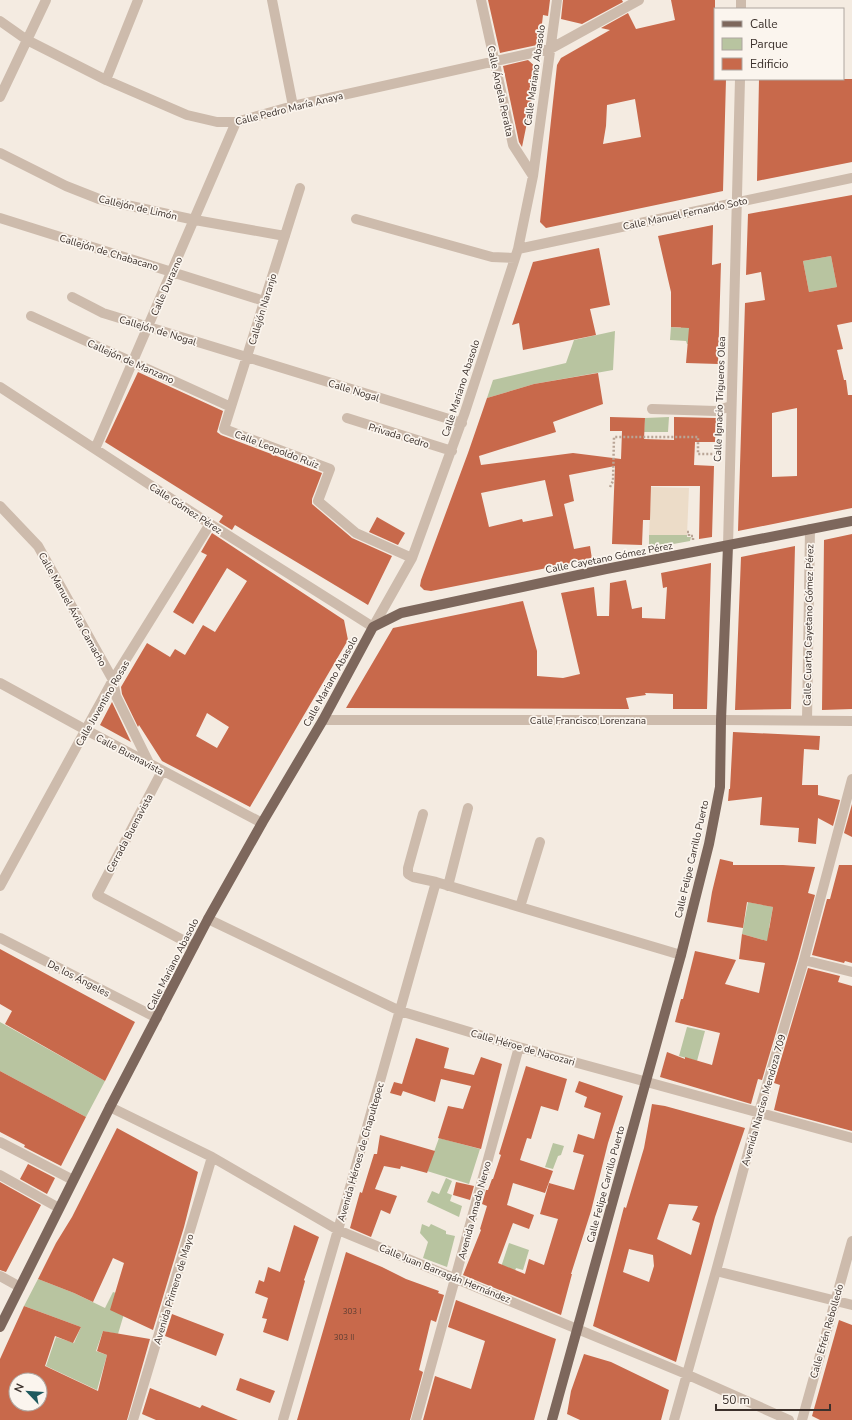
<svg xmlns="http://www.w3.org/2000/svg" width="852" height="1420" viewBox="0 0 852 1420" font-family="'Nunito Sans',sans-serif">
  <rect width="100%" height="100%" fill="#f4ebe1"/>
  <path fill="#b8c4a0" d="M831 256 837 287 809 292 803 261Z
    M681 313 718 345 687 344 686 341 670 340 671 327 681 328Z
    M615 331 613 370 534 384 487 398 493 380 566 363 574 340Z
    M669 417 668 432H644L645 418Z
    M649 535H687V537H691L690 541 651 548 649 546Z
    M748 902 773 907 769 928 785 931 781 945 742 934Z
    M0 1022 105 1081 86 1117 0 1071Z
    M687 1027 705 1031 697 1061 679 1056Z
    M439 1138 480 1149 469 1184 427 1171Z
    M553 1143 564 1146 561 1155 558 1156 553 1169 545 1167Z
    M446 1178 452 1181 447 1193 452 1195 450 1201 462 1206 459 1217 427 1202 432 1191 439 1194Z
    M422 1224 429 1227 431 1224 446 1231V1234L455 1236 447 1267 423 1258 428 1242 420 1233Z
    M509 1243 529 1250 523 1270 516 1268 514 1274 500 1270Z
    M38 1279 74 1293 105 1308 113 1292 129 1297 118 1334 103 1331 96 1351 107 1355 97 1390 46 1366 56 1337 74 1343 81 1327 24 1306Z"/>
  <path fill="#ecdcc8" d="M651 487 689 488 687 535H649Z"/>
  <path fill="#c8694b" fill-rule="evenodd" d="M488 0H550L548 16 543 15 540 41 537 45 500 53Z
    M563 0H622L623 2 582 24 561 19Z
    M671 0H715V79H726L723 191 546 228 540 222 557 65 561 58 610 30 601 28 628 13 636 29 675 20ZM635 99 641 137 603 144 606 126 607 105Z
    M528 60 538 69 522 147 519 142 503 66Z
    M759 79H852V162L757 181Z
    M852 195V322L837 325 843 349 837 350 844 380H846L848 395H852V508L738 531 745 303 765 300 761 272 746 275 748 214ZM831 256 837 287 809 292 803 261ZM797 408V476L772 477V413Z
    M713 225 712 265 721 263 718 364 686 363 689 328 671 327V292L658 236Z
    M599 248 610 305 590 309 596 335 523 350 519 323 512 325 533 262Z
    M138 372 223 411 217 432 221 435 322 473 312 499V504L352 538 392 556 368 605 235 525 232 530 219 522 223 516 105 442Z
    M598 373 603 404 553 422 556 432 479 456 481 465 573 453 621 459 622 431H610V417L645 418 644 439 674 440V417L716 418 715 442H695L694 465 714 466 712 537 699 539 700 486H651L650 520H643L642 545 612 544 615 466 569 475 574 501 564 504 574 549 590 546 592 559 431 591 424 590 420 586 421 580 468 453 487 398 534 384ZM545 480 553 516 523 522 522 519 489 527 481 493Z
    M377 517 405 533 398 545 369 532Z
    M212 533 344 620 348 640 250 807 162 761 139 725 138 727 122 694 121 687 147 643 170 657 175 649 185 655 203 625 215 632 247 581 227 568 193 624 173 612 207 555 201 552ZM207 713 229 727 217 748 196 736Z
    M852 534V709L822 710 824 540Z
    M795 546 791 709 735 710 741 557Z
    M711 563 707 709H673V694L645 693 646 695 626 698 629 709 346 708 393 628 523 601 537 651V676L563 678 580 674 561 593 594 587 597 616H609L610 583 626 580 632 609 642 607V618L665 619 667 587 663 588 661 573Z
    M112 702 131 742 100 725Z
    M733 732 820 736 819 750 804 749 802 785H818V795L840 800 833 826 818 818 816 844 798 842 799 828 760 825 762 797 728 801 729 789H730Z
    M852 804V837L844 833Z
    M720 859 733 862V865H783L815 867 808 893 815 895 798 958 762 1080 758 1079 751 1104 660 1077 667 1052 685 1059V1057L712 1065 720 1033 675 1022 681 999H683L695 951 736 960 725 984 759 993 765 963 739 959 742 934 767 941 773 907 747 902 743 928 707 922 712 892Z
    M839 865H852V963L845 961 844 963 812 955 827 899H830Z
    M0 949 135 1022 105 1081 5 1024 12 1011 0 1004Z
    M808 968 840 976 838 982 852 986V1131L774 1110 780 1085 774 1083Z
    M416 1038 449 1048 444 1068 474 1075 481 1057 502 1064 481 1149 438 1138 448 1106 463 1109 471 1086 441 1079 435 1102 403 1091 401 1096 390 1093 394 1082 402 1084Z
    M526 1066 567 1079 558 1111 541 1106 531 1139 527 1138 520 1160 553 1171 545 1193 513 1183 507 1205 534 1215 529 1229 513 1223 498 1263 525 1274 529 1259 544 1265 558 1219 540 1214 549 1183 574 1190 584 1155 573 1152 578 1134 594 1139 601 1113 584 1107 587 1097 575 1092 579 1081 623 1096 608 1143 591 1211 571 1274H572L561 1315 463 1275 481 1230 480 1229 487 1206 482 1204 486 1190H488L492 1179H493L501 1155 499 1154Z
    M0 1071 86 1117 61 1166 24 1147 25 1145 0 1132Z
    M652 1104 665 1106 745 1128 715 1217 676 1362 593 1326 624 1207 626 1208 644 1148ZM669 1204 698 1206 692 1220 700 1223 691 1255 657 1239ZM629 1249 653 1255 654 1266 649 1282 623 1272Z
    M117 1128 198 1172 184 1227 153 1330 110 1310 124 1263 113 1258 93 1302 74 1293 38 1279 56 1243 72 1217Z
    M380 1135 435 1151 427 1173 401 1166 400 1169 384 1166 375 1189 397 1196 390 1214 381 1210 371 1237 350 1228 360 1192 362 1193 374 1154H377Z
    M28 1164 55 1178 47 1194 20 1179Z
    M0 1182 41 1205 6 1272 0 1270Z
    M456 1182 474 1186 470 1200 453 1195Z
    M294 1225 319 1237 304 1280 305 1281 288 1341 263 1332 267 1319 262 1318 268 1298 255 1293 259 1280 264 1282 268 1267 280 1272Z
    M346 1252 382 1267 406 1279 439 1291 438 1293 444 1295 436 1322 431 1320 419 1370 423 1372 410 1420H297Z
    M456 1300 556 1339 534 1420H423L435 1376 471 1389 485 1341 448 1327Z
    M24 1306 81 1327 73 1343 55 1336 45 1366 98 1391 107 1355 97 1351 103 1331 150 1339 127 1420H0V1359ZM16 1380H40V1404H16Z
    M172 1314 224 1334 216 1356 165 1336Z
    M839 1320 852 1325V1420H820L812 1416Z
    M584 1354 611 1362 669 1390 661 1420H580L567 1414 571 1391Z
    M240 1378 275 1391 270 1403 236 1390Z
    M150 1388 200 1408 202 1405 238 1420H156L142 1414Z"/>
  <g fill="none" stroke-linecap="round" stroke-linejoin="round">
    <path stroke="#b9a596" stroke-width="2.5" stroke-dasharray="2 2" stroke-linecap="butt" d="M610 487 613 481 614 437H698V454H717
      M687 532H689V536H693V540"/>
    <path stroke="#cdbbac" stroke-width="10" d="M272 0 293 106
      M481 0 513 145 533 176
      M741 9V0
      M0 21 27 40 106 80 187 115 217 122H236L293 106 550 49 639 0
      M106 80 138 0
      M0 97 46 0
      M0 153 66 186 99 199 195 220 285 236
      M300 188 224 429 330 469 318 501 356 533 412 558
      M0 218 264 301
      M356 219 492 257 515 258
      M518 249 852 178
      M72 297 103 313 462 423
      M31 316 231 407
      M0 387 210 524 373 627 412 558 465 412 518 249 533 176 557 0
      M652 409 716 411 731 406
      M347 418 452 451
      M95 449 236 122
      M0 506 38 546 113 680 116 696 150 765
      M728 546C731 390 737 235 740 79
      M0 683 86 730 262 823
      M323 720H721L852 721
      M807 721 810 529
      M162 771 97 895 194 946
      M423 814 408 868V874L413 877 436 882 681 955
      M0 886 113 680 210 524
      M448 886 468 808
      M520 907 540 842
      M208 919 400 1011 519 1047 852 1138
      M0 938 157 1018
      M804 960 852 972
      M110 1107 212 1157 338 1230 686 1374 789 1420
      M0 1142 73 1180
      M0 1175 59 1208
      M716 1271 852 1305
      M0 1276 20 1287
      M133 1420 212 1157
      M283 1420 338 1230 436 882
      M416 1420 519 1047
      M674 1420 716 1271 759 1112 804 960 852 779
      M802 1420 852 1241"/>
    <path stroke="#7d675c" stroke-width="10" d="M0 1327 110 1107 208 919 262 823 323 720 373 627 401 613 606 569 852 521
      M552 1420 681 955 709 844 720 787 721 720 728 546"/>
  </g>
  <g text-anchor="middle" stroke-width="3.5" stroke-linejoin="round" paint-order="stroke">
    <g font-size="8" fill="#5e3e33">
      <text x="352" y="1314">303 I</text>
      <text x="344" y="1340">303 II</text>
    </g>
    <g font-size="10" fill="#3b302b" stroke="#fbf5ee">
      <text transform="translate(534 75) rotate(-82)" y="4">Calle Mariano Abasolo</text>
      <text transform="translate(501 91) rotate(78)" y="4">Calle Ángela Peralta</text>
      <text transform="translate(289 108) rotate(-14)" y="4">Calle Pedro María Anaya</text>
      <text transform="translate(138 207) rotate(13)" y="4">Callejón de Limón</text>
      <text transform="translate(685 213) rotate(-12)" y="4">Calle Manuel Fernando Soto</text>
      <text transform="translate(109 252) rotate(17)" y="4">Callejón de Chabacano</text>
      <text transform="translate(166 286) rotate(-66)" y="4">Calle Durazno</text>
      <text transform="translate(262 309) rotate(-73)" y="4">Callejón Naranjo</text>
      <text transform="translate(158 330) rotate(17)" y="4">Callejón de Nogal</text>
      <text transform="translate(131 361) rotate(24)" y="4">Callejón de Manzano</text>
      <text transform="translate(460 388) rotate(-72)" y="4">Calle Mariano Abasolo</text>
      <text transform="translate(354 390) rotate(17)" y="4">Calle Nogal</text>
      <text transform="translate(719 399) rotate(-88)" y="4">Calle Ignacio Trigueros Olea</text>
      <text transform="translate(399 435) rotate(17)" y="4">Privada Cedro</text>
      <text transform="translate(277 449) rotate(21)" y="4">Calle Leopoldo Ruiz</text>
      <text transform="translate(186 508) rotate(33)" y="4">Calle Gómez Pérez</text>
      <text transform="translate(609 557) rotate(-11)" y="4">Calle Cayetano Gómez Pérez</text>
      <text transform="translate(73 609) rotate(61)" y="4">Calle Manuel Ávila Camacho</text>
      <text transform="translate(808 625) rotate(-89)" y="4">Calle Cuarta Cayetano Gómez Pérez</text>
      <text transform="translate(330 681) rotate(-61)" y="4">Calle Mariano Abasolo</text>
      <text transform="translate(102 703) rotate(-60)" y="4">Calle Juventino Rosas</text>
      <text x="588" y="724">Calle Francisco Lorenzana</text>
      <text transform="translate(130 754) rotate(28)" y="4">Calle Buenavista</text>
      <text transform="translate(129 833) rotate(-62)" y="4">Cerrada Buenavista</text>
      <text transform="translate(691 859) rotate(-77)" y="4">Calle Felipe Carrillo Puerto</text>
      <text transform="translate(172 964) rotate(-63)" y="4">Calle Mariano Abasolo</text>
      <text transform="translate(79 978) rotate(27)" y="4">De los Ángeles</text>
      <text transform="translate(523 1047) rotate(16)" y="4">Calle Héroe de Nacozari</text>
      <text transform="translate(763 1100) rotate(-74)" y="4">Avenida Narciso Mendoza 709</text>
      <text transform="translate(360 1152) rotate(-74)" y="4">Avenida Héroes de Chapultepec</text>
      <text transform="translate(605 1184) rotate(-75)" y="4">Calle Felipe Carrillo Puerto</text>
      <text transform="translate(474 1210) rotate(-75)" y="4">Avenida Amado Nervo</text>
      <text transform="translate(445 1273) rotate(22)" y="4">Calle Juan Barragán Hernández</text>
      <text transform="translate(173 1289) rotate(-73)" y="4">Avenida Primero de Mayo</text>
      <text transform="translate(826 1331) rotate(-74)" y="4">Calle Efrén Rebolledo</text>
    </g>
  </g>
  <rect x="714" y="8" width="130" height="72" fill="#fbf5ee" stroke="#aea6a0"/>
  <rect x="722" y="21" width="20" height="6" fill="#7d675c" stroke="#aea6a0"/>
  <text x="750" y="28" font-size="12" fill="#3b302b">Calle</text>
  <rect x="722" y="38" width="20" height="12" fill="#b8c4a0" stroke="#aea6a0"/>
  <text x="750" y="48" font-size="12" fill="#3b302b">Parque</text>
  <rect x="722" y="58" width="20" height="12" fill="#c8694b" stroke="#aea6a0"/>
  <text x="750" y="68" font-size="12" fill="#3b302b">Edificio</text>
  <g transform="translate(28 1392) rotate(295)"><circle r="19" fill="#fbf5ee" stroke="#aea6a0"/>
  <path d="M0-3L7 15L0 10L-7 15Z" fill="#1f5a5e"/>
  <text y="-6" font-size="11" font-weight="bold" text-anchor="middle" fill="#3b302b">N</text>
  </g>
  <path d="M716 1404v6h114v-6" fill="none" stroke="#3b302b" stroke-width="2"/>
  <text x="722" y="1404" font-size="12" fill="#3b302b" stroke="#fbf5ee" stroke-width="3" paint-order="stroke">50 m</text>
</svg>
